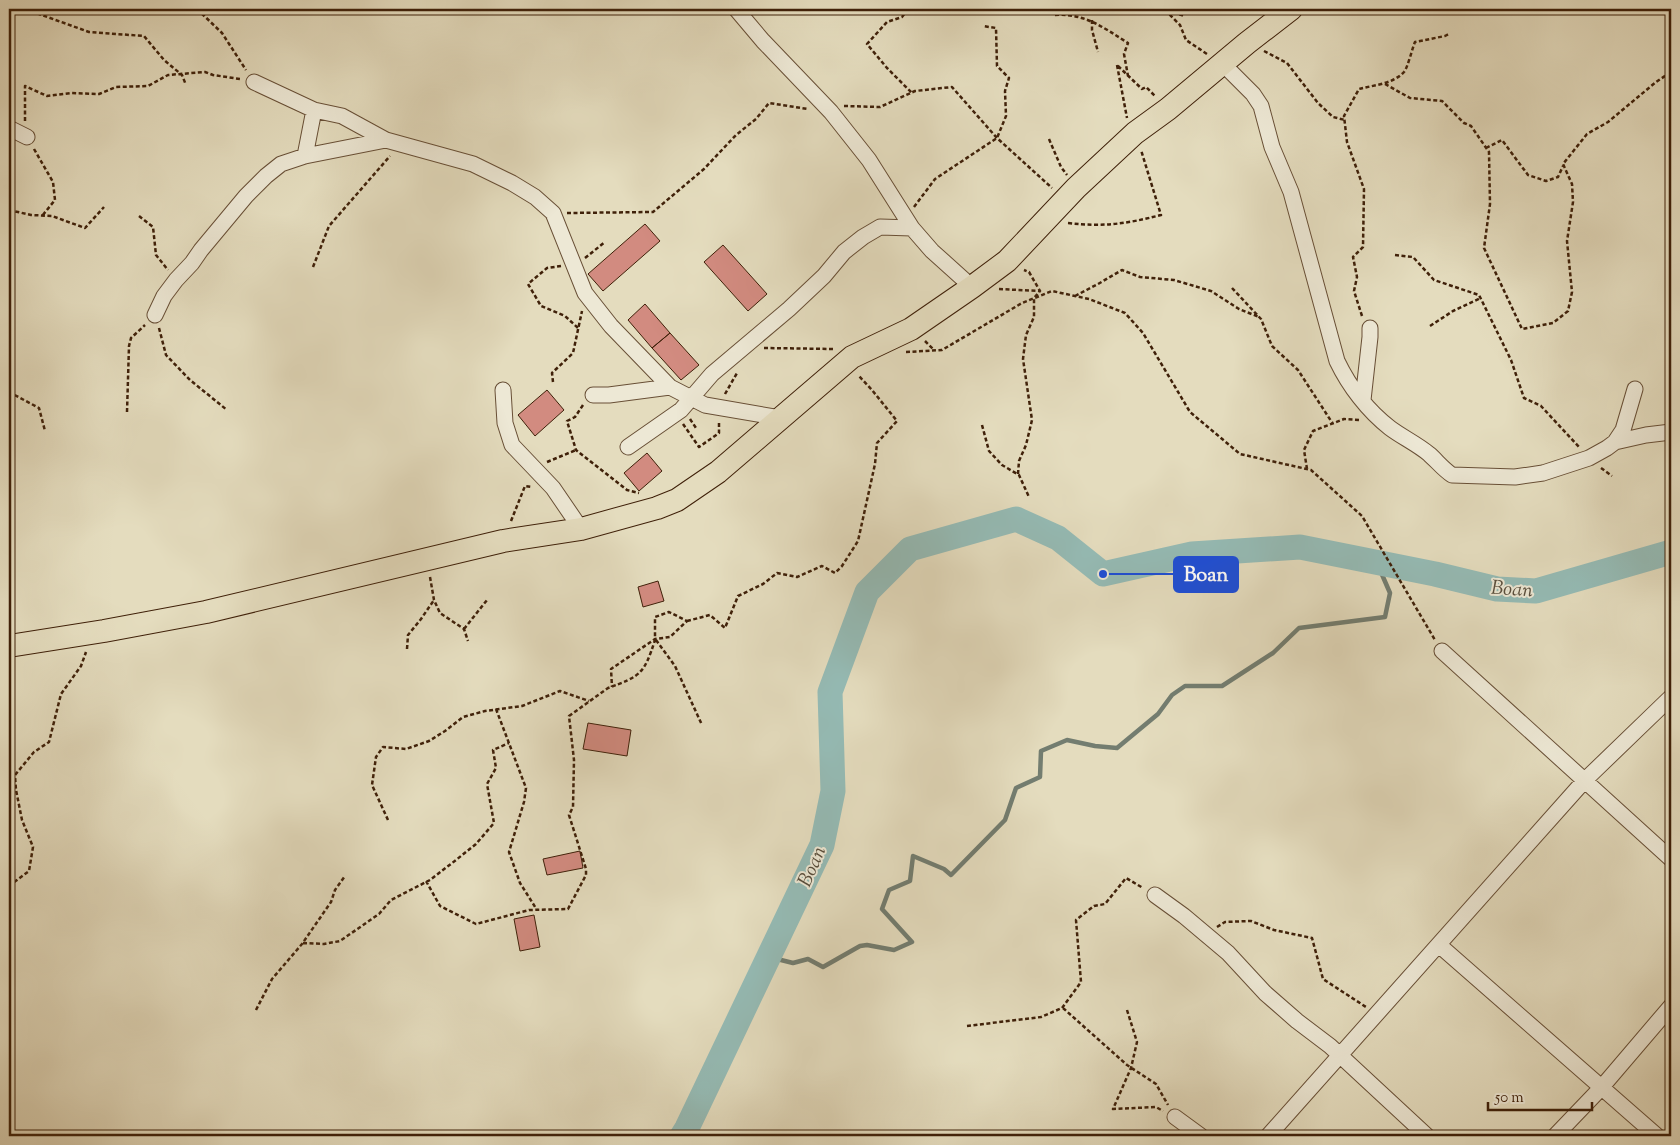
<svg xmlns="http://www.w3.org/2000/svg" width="1680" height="1145" viewBox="0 0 1680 1145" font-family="'Sorts Mill Goudy',serif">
  <rect width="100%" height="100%" fill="#e4dcbe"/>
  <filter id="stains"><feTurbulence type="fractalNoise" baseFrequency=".004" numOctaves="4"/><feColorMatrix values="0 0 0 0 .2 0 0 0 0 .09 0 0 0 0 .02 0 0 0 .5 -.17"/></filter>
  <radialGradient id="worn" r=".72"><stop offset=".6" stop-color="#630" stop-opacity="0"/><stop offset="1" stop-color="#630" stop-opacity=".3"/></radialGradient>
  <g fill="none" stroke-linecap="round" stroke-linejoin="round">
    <path stroke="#737d70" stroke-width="4.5" d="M769 957 793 963 808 959 823 967 860 946 867 945 894 950 912 942 882 909 889 890 910 881 913 856 944 869 951 875 1005 820 1016 788 1040 777 1041 751 1067 740 1095 746 1117 748 1158 714 1172 695 1185 686H1222L1273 653 1299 628 1385 617 1390 593 1377 563"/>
    <path stroke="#95bbb5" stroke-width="25" d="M682 1136 687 1128 822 845 833 791 830 692 867 592 910 549 1016 519 1058 538 1103 574 1192 554 1300 547 1435 574 1497 589 1536 591 1671 552"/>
  </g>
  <path fill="#d28b80" stroke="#3f2009" d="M645 224 660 241 603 291 588 274Z
    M723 245 767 294 748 311 704 262Z
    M645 304 670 333 652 348 628 320Z
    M670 333 699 365 681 380 652 348Z
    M547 390 564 410 535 436 518 415Z
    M647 453 662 471 639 491 624 473Z
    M658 581 664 601 643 607 638 587Z
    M588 723 631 730 627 756 583 749Z
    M580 851 583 868 547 875 543 859Z
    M534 915 540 947 520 951 514 919Z"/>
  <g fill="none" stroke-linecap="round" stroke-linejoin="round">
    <defs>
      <path id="street" d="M736 9 763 41 831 112 869 160 912 228 932 251 972 287
        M1223 64 1253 94 1261 106 1272 147 1291 192 1337 361C1349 386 1368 411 1390 428 1402 437 1417 444 1429 454 1437 461 1443 469 1452 475L1515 477 1543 473 1589 458 1607 448 1615 442 1623 430 1635 389
        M254 82 314 110 342 116 386 140 473 164 512 183 535 197 553 213 585 293 611 326 670 387
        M9 128 27 137
        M305 156 314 110
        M155 315 164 296 176 280 192 263 201 250 246 196 266 176 281 164 305 156 386 140
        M503 390 505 423 512 445 553 488 581 529
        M593 395H609L670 387 705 405 780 418
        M1363 400 1370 337V328
        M1615 442 1646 435 1671 432
        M628 447 681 410 712 374 789 309 824 276 844 252 863 237 880 227 912 228
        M1442 651 1671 859
        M1155 895 1184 916 1228 953 1265 993 1297 1021 1330 1046 1427 1136
        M1439 945 1657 1136
        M1175 1117 1201 1136
        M1268 1136 1585 780 1671 697
        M1555 1136 1601 1088 1671 1006"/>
      <path id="primary" d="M9 646 104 631 206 612 503 541 581 529 657 508 677 500 718 472 852 357 911 329 972 287 1007 261 1076 188 1135 133 1168 109 1247 43 1291 9"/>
    </defs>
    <use href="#street" stroke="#684f36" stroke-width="17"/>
    <use href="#primary" stroke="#3f2009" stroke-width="24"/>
    <path stroke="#3f2009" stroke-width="2.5" stroke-dasharray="4 2.5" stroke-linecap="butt" d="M25 9 89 32 144 36 164 60 182 75 186 85
      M197 9 222 33 246 70
      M908 9 902 17 887 22 867 44 887 68 912 93
      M9 10 12 9
      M1165 10 1180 25 1186 40 1207 54
      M1167 10 1184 16
      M1055 15C1085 13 1104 28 1128 43L1124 54 1128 76
      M1092 20V30L1098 52
      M1264 51 1287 63 1318 103 1333 117 1345 120
      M1117 65 1127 118
      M1118 66 1142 89 1146 87 1156 97
      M1385 84 1410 98 1442 101 1464 123 1471 126 1489 152 1490 204 1484 248 1522 329 1553 323 1568 311 1572 292 1567 241 1573 202 1572 184 1563 164 1587 134 1608 122 1656 82 1671 72
      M844 106 880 107 915 91 952 87 997 138 1052 188
      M25 121V86L47 96 71 93 99 94 116 87 148 86 168 75 205 72 213 75 240 79
      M1049 139 1061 167 1067 175
      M1486 148 1502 140 1528 175 1546 181 1558 177 1563 166
      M34 149 53 182 55 200 42 216
      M9 151 14 147
      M914 207 935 179 997 138 1006 116 1005 91 1009 78 997 66 996 28 983 26
      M9 210 31 215 52 216 85 228 104 207
      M567 213 653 212 704 169 736 135 756 119 769 103 808 109
      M139 216 153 227 156 255 168 270
      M1068 223C1104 227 1126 224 1161 215L1141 150
      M1395 255 1413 257 1434 280 1479 295 1511 360 1524 398 1541 406 1579 447
      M585 258 605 242
      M561 266 547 268 528 284 541 306 565 316 578 328
      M313 267 329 226 390 156
      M1232 288 1261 319 1272 346 1298 370 1333 424
      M999 289 1040 291
      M1075 296 1098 284 1122 270 1140 277 1174 280 1211 291 1239 309 1259 317
      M1362 316 1354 291 1357 277 1353 257 1363 247 1364 189 1347 142 1344 116 1359 89C1374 85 1393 84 1404 72 1408 67 1412 49 1415 42L1445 36 1449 34
      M1430 326 1453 311 1481 298
      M159 328 166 355 190 380 227 410
      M925 341 934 350
      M764 348 834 349
      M906 352 942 350 1022 303 1052 291 1089 299 1125 313 1143 333 1190 412 1240 454 1311 470 1362 516 1435 640
      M9 353 12 348
      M553 382 552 373 573 353 582 311
      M9 392 39 408 45 431
      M725 394 737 373
      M583 405 575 417 567 421 576 450 627 490 639 493
      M127 412 129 346 131 338 145 325
      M690 419 696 428
      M683 424 699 447 719 433V422
      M982 425 989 451 1002 465 1019 475 1029 497
      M547 462 576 450
      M1601 468 1612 476
      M1307 469 1304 450 1313 431 1344 419 1360 420
      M1018 474 1019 461 1026 445 1032 420 1023 359 1026 335 1034 317V298L1040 291 1029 272 1024 270
      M511 521 525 486 532 487
      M430 577 434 600 440 613 464 629 468 641
      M687 621 710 615 725 628 738 596 763 584 777 573 797 577 822 566 835 573 842 566 858 541 875 464 877 443 897 421 872 390 859 376
      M464 629 487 600
      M656 640 675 666 702 725
      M407 649 408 635 421 619 434 600
      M496 709 526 788 524 802 509 852 520 883 537 910
      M9 777 15 775 34 752 49 742 61 694 81 666 86 652
      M388 820 372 785 376 757 383 747 406 749 429 741 445 731 463 717 485 711 522 706 560 691 589 701
      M426 881 440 906 476 924 529 910 568 909 586 875V869L569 815 573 807 574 760 569 716 608 688C641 676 644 674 655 640 655 633 655 625 655 617L669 612 687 621 670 637 655 639 611 669 612 687
      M9 886 29 871 33 847 22 820 16 790 15 776
      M1217 927 1225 922 1251 921 1274 930 1312 938 1323 979 1366 1007
      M303 943 324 944 340 941 379 914 391 900 430 880 456 860 476 844 494 823 487 784 496 768 493 750 509 743
      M1063 1008 1127 1065 1156 1084 1168 1105
      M256 1010 272 979 302 944 331 902 335 890 345 876
      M1127 1010 1137 1042 1131 1068 1113 1109 1156 1107 1163 1111
      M967 1026 1041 1017 1062 1008 1081 982 1076 920 1094 906 1105 904 1126 878 1143 888"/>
    <use href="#street" stroke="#ede8d5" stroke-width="15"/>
    <use href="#primary" stroke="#e4dcbe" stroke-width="22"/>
  </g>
  <g text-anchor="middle" stroke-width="4" stroke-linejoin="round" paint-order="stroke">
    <g font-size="20" font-style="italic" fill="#594e3d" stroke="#ede8d5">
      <text transform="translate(1512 588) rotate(4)" y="7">Boan</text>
      <text transform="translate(811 866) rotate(-66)" y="7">Boan</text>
    </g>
  </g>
  <path fill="none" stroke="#1d4ed8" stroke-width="2" d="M1103 574L1174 574"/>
  <circle fill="#1d4ed8" stroke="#ede8d5" stroke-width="2" cx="1103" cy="574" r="5"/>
  <rect fill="#1d4ed8" stroke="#1d4ed8" stroke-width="2" x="1174" y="557" width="64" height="35" rx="5"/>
  <g font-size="20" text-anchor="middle" font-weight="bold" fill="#fff">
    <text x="1206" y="581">Boan</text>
  </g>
  <rect width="1680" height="1145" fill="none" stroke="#e4dcbe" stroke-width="30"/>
  <rect x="10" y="10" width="1660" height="1125" fill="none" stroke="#3f2009" stroke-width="2.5"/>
  <rect x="15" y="15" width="1650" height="1115" fill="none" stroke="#3f2009"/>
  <path d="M1488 1102v8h104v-8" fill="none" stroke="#3f2009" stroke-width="2.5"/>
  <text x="1495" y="1102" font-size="15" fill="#3f2009" stroke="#ede8d5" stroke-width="4" paint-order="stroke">50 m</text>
  <rect width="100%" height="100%" filter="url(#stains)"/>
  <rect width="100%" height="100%" fill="url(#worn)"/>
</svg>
